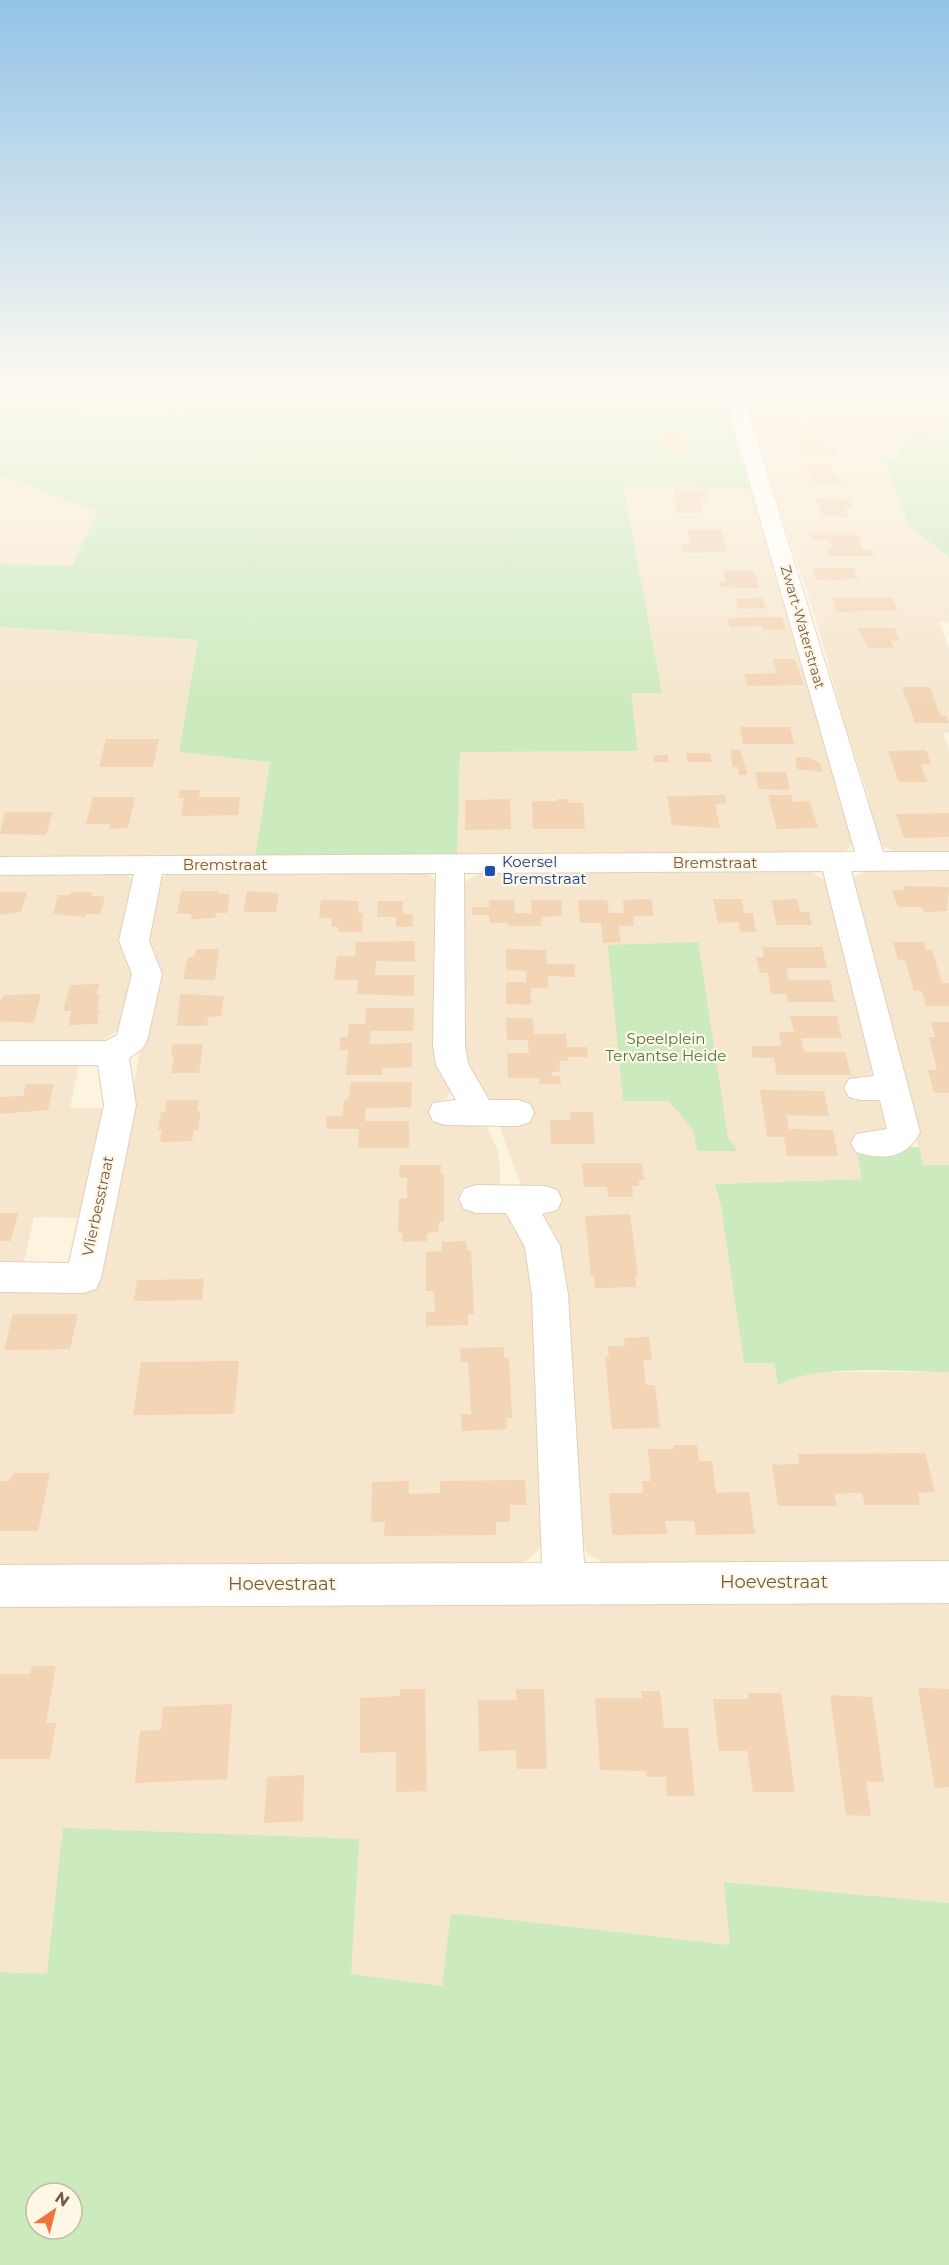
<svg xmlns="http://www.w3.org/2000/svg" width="949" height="2265" viewBox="0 0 949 2265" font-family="Montserrat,sans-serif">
  <rect width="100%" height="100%" fill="#fdf4df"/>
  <path fill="#f5e6cd" d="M0 392H316V398L134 412 0 405Z
    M575 392H691L693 400 575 398Z
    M741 392H949V431L893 435 901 458H884L909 525 949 558V622H939L949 647V732L943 733 949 751V855L897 853 879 844 872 832 869 799 842 714 816 619Z
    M0 475 98 512 72 566 0 564Z
    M623 486 753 489 853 843 847 850 834 856 457 858 460 752 638 751 631 693H662Z
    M0 627 198 640 179 752 270 762 255 858 0 859Z
    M871 868H949V1165H923L852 891 854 878Z
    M806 869 825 880 875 1073 871 1096 884 1105 889 1125 863 1179 715 1184 721 1206 744 1362 774 1363 778 1384 788 1378 825 1372H949V1566L611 1567 587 1554 579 1528 543 1218V1213L556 1200V1189L522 1188 490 1101 464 1060 463 884 479 872Z
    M0 872H121L134 880 138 973 126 1025 94 1046H0Z
    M425 873 438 881 451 1091 447 1098 438 1103 483 1119 499 1153 501 1209 520 1224 538 1286 541 1548 524 1563 0 1566V1286H94L156 970 142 941 159 879 169 874Z
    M80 1060 70 1108H109L87 1218 34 1217 22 1270 0 1269V1061Z
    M949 1596V1903L725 1882 731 1945 452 1913 443 1986 351 1974 64 1828 47 1974 0 1972V1601Z"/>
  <path fill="#cbeabd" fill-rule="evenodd" d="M316 392H396L402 401 427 398 425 392H575V398L692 400 691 392H724L739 454 753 489 623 486 662 693H631L638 751 460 752 457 858H255L270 762 179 752 198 640 0 627V564L72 566 98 512 0 475V405L135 412 316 398Z
    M949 431V558L909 525 884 458H901L893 435Z
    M698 942 728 1138 738 1151H697L694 1131 669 1101H623L608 945Z
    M919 1147 923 1165H949V1372C905 1372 814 1363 778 1385L774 1363H744L721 1206 715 1184 862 1179 856 1148Z
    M63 1828 359 1839 351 1974 442 1986 451 1913 730 1945 724 1882 949 1903V2265H0V1972L47 1974ZM36 2193H72V2229H36Z"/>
  <path fill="#f3d4b5" d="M764 394 797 395 802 408 768 409Z
    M771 416 805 417 810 431 776 432Z
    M658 432H684L687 450 662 451Z
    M797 438H825L827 442H820L822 447H835L837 454H802Z
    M805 464H830L835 478H842L844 483H813Z
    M674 489 706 490 708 501H701L702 513H677Z
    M816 498H841L843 501H850L853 508H845L848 517H823Z
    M687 530H722L727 552 683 553 681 545H690Z
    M809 533H857L863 550H872L874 556H830L827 548H832L829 540H812Z
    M813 568H854L858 579 816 580Z
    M724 570 754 571 759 588 721 587 720 582H726Z
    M762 598 765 608 739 609 736 599Z
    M833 598H893L897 610 837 612Z
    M759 617H782L786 630H763L762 626 730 627 727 618Z
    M858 628H895L899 641H891L894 648H868Z
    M773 659H795L804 685 747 686 744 674 777 673Z
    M902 687H930L940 716H946L949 723H915Z
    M740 727H790L794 744H743Z
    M106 739H159L153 767H99Z
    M730 750H740L748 775H739L738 767H733Z
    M926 750 931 764H920L927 782H899L888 751Z
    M686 753H710L712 762H687Z
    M654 755H668V762H654Z
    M795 757H806L820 763 823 772 797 769Z
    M755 772H786L790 790 759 789Z
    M179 790H200L199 797H240L238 815 181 816 184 798H178Z
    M725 795 726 803 715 804 720 828 672 825 667 796Z
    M768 795H791L793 802 810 801 818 828 777 829Z
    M93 797H135L128 828 109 829 110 824H86Z
    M510 799 511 829 465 830V800Z
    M557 799H568L569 803H583L585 829H533L532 801H557Z
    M5 812H53L46 835 0 834Z
    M949 813V837L904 838 896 814Z
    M904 886 949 887 947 911 924 912 922 907H898L892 890H905Z
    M181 891H219V894H230L227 913H216L215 918 191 919 192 914H177Z
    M247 891 279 893 276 912H243Z
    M0 892H27L21 912 0 915Z
    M71 892H92L91 896H105L100 914H86L85 917 53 914 58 895H70Z
    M651 899 654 916H633L634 926H618L621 942 603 943 601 923H580L578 900H607L609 913H624L623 900Z
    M713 899H742L744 913H753L756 932H740L739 922 718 923Z
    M797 899 800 912H809L812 925H777L771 900Z
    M321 900 359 901 358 913H363L362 932H338V927H331L332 918H319Z
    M489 900H514L515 913H532L531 900H561L562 916 541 917 542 926H508V923H490L489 915H472V907H489Z
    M378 901H403V914H413V927H396V917H377Z
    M415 941V962L376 961 375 975H414V996L357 994 358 980H334L337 956H355L356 942Z
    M893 942H924L926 950H932L942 983H949V1006H926L922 991H914L905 960H898Z
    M762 947H822L827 968H787V973L789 980H830L835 1002H788L786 994H771L768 973H760L756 957H764Z
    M196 949H219L215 980 183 979 188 957H194Z
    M506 949 546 950 547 964H575V977L548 976V988H531V1005L506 1004V982H526V971L506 970Z
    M99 984 96 995 100 994 97 1010H100L97 1024 68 1025 71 1011H63L70 985Z
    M41 994 34 1023 0 1021V1002L4 995Z
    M180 994 224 996 221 1016 208 1017 207 1026H177Z
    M366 1008H414L413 1031H371L370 1037V1044L412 1043V1067L382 1068V1075H346L348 1050H340V1037H348L349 1024H365Z
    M790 1016H837L842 1038H801L804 1052H845L851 1075H777L774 1058H753L751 1046H781L779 1032H794Z
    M506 1018H533L534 1034H566L567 1047H587L588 1057H568V1061H559L560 1072H551L552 1077 560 1076 561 1084H539V1078H508L507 1053H529L528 1040H507Z
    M931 1022H949V1093H934L928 1070H937L929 1037H935Z
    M173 1044H203L199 1073H171L174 1056H171Z
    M351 1082H412L411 1107 366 1108 365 1116V1121H409V1148H358L359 1129H326L327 1116H343L344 1100 349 1099Z
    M26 1084H54L48 1110 0 1114V1097L23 1096Z
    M760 1090 824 1091 829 1116 787 1115 789 1129 833 1130 838 1156H787L784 1137H767Z
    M167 1100H199L197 1111H201L198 1130H194L192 1141 160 1142 162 1130H158L161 1112H165Z
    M570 1112H593L595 1144H551L550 1120H571Z
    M582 1163H642L644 1180H639V1186H632L633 1197H608L607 1187H584Z
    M400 1165H441V1174H444V1222H439L438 1232 427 1233V1241L402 1242 403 1233H398L399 1198H407V1178H399Z
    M0 1213H18L11 1241H0Z
    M630 1214 638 1276H635L636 1287 595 1288 594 1276H591L585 1216Z
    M466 1241 467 1250H471L474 1314H468V1325L426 1326V1312H435L434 1291H426V1252L442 1251V1242Z
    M204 1279 202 1300 134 1301 137 1280Z
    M13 1314H78L70 1349 4 1350Z
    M649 1337 652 1360H643L646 1385H655L660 1428 612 1429 605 1357H609L608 1346H625L624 1338Z
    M504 1347V1358H509L512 1418H506L507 1429 462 1431 461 1414H471L468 1362H461L460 1348Z
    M239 1361 234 1414 133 1415 141 1362Z
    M674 1445H697L699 1461H712L716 1493 749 1492 755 1534 696 1535 694 1521H665L667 1534 612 1535 609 1493H643L642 1481H651L648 1449H674Z
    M925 1453 935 1492 918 1493 920 1505H865L862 1493H848L834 1494 837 1506H778L772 1465 799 1464 798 1454Z
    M13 1473H50L38 1531H0V1481H10Z
    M525 1480 526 1505H510V1522H496V1535L384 1536 385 1522H371L372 1482 409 1481V1494L440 1493V1481Z
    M32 1666H56L46 1723H56L50 1759H0V1674H30Z
    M918 1688 949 1689V1787L935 1788Z
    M400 1689H425L427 1791 396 1792V1752L360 1753V1698L400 1696Z
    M516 1689H544L547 1769H517L516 1750 479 1751 478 1700H517Z
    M641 1691H660L664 1728H688L695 1796H667L666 1777H647L646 1771 600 1770 595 1698H642Z
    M748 1693H781L795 1792H753L747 1751H719L713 1699H749Z
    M830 1695 872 1697 884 1782 866 1781 871 1816 846 1815Z
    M232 1704 227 1779 135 1783 140 1731 161 1730 163 1707Z
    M304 1775 303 1821 264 1823 267 1777Z"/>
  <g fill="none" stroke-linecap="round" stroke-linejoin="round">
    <defs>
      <path id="minor" d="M724 392H742L883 852H949V870L851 871 920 1132C907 1158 884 1161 856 1152L851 1143 856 1134 887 1129 880 1100H860L849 1097 844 1088 849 1079 874 1076 823 871 464 873 465 1045 468 1064 489 1100H518L530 1104 534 1113 530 1122 518 1126 445 1125 433 1121 429 1112 433 1103 456 1100 436 1065 433 1045 436 873 162 874 149 941 162 974 147 1041 142 1049 129 1058 136 1105 101 1278 96 1289 83 1293 0 1292V1262L69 1263 104 1105 98 1065H0V1041H106L117 1035 132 974 119 941 134 874 0 875V857L855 852Z
        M476 1185 545 1186 557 1190 562 1200 557 1210 542 1214 560 1246 568 1295 584 1563 949 1561V1603L0 1607V1565L542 1563 532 1295 525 1247 506 1213H476L464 1209 459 1199 464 1189Z"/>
    </defs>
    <use href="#minor" stroke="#e1d0bb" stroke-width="2"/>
    <use href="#minor" fill="#fff" fill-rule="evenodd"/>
  </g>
  <linearGradient id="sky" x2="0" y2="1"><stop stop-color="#93c3e7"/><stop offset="0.55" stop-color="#fefaf1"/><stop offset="1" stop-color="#fefaf1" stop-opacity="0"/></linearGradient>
  <rect width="949" height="709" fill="url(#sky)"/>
  <rect fill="#1a4fb4" stroke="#fff7e6" stroke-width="2" x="484" y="865" width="12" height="12" rx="3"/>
  <g text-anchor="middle" stroke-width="4.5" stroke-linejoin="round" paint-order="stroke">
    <g font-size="14" fill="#745b46" stroke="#fff7e6">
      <text transform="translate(803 627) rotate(74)" y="5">Zwart-Waterstraat</text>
    </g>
    <g font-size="15" fill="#164399" stroke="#fff7e6" text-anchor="start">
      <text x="502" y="867">Koersel<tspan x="502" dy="17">Bremstraat</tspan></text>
    </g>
    <g font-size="15" fill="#745b46" stroke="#fff7e6">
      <text x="715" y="868">Bremstraat</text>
      <text x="225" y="870">Bremstraat</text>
      <text transform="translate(98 1206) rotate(-78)" y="5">Vlierbesstraat</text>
    </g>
    <g font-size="15" fill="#4a7a3e" stroke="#fff7e6">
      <text x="666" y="1044">Speelplein<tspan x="666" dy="17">Tervantse Heide</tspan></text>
    </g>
    <g font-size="18" fill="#745b46" stroke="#fff7e6">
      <text x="774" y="1588">Hoevestraat</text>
      <text x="282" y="1590">Hoevestraat</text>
    </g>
  </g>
  <g transform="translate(54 2211) rotate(35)"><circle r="28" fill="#fff7e6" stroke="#c7b9a6" stroke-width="1.5"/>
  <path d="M0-4.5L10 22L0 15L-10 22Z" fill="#ec763e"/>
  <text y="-9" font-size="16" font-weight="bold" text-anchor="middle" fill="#745b46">N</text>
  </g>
</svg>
